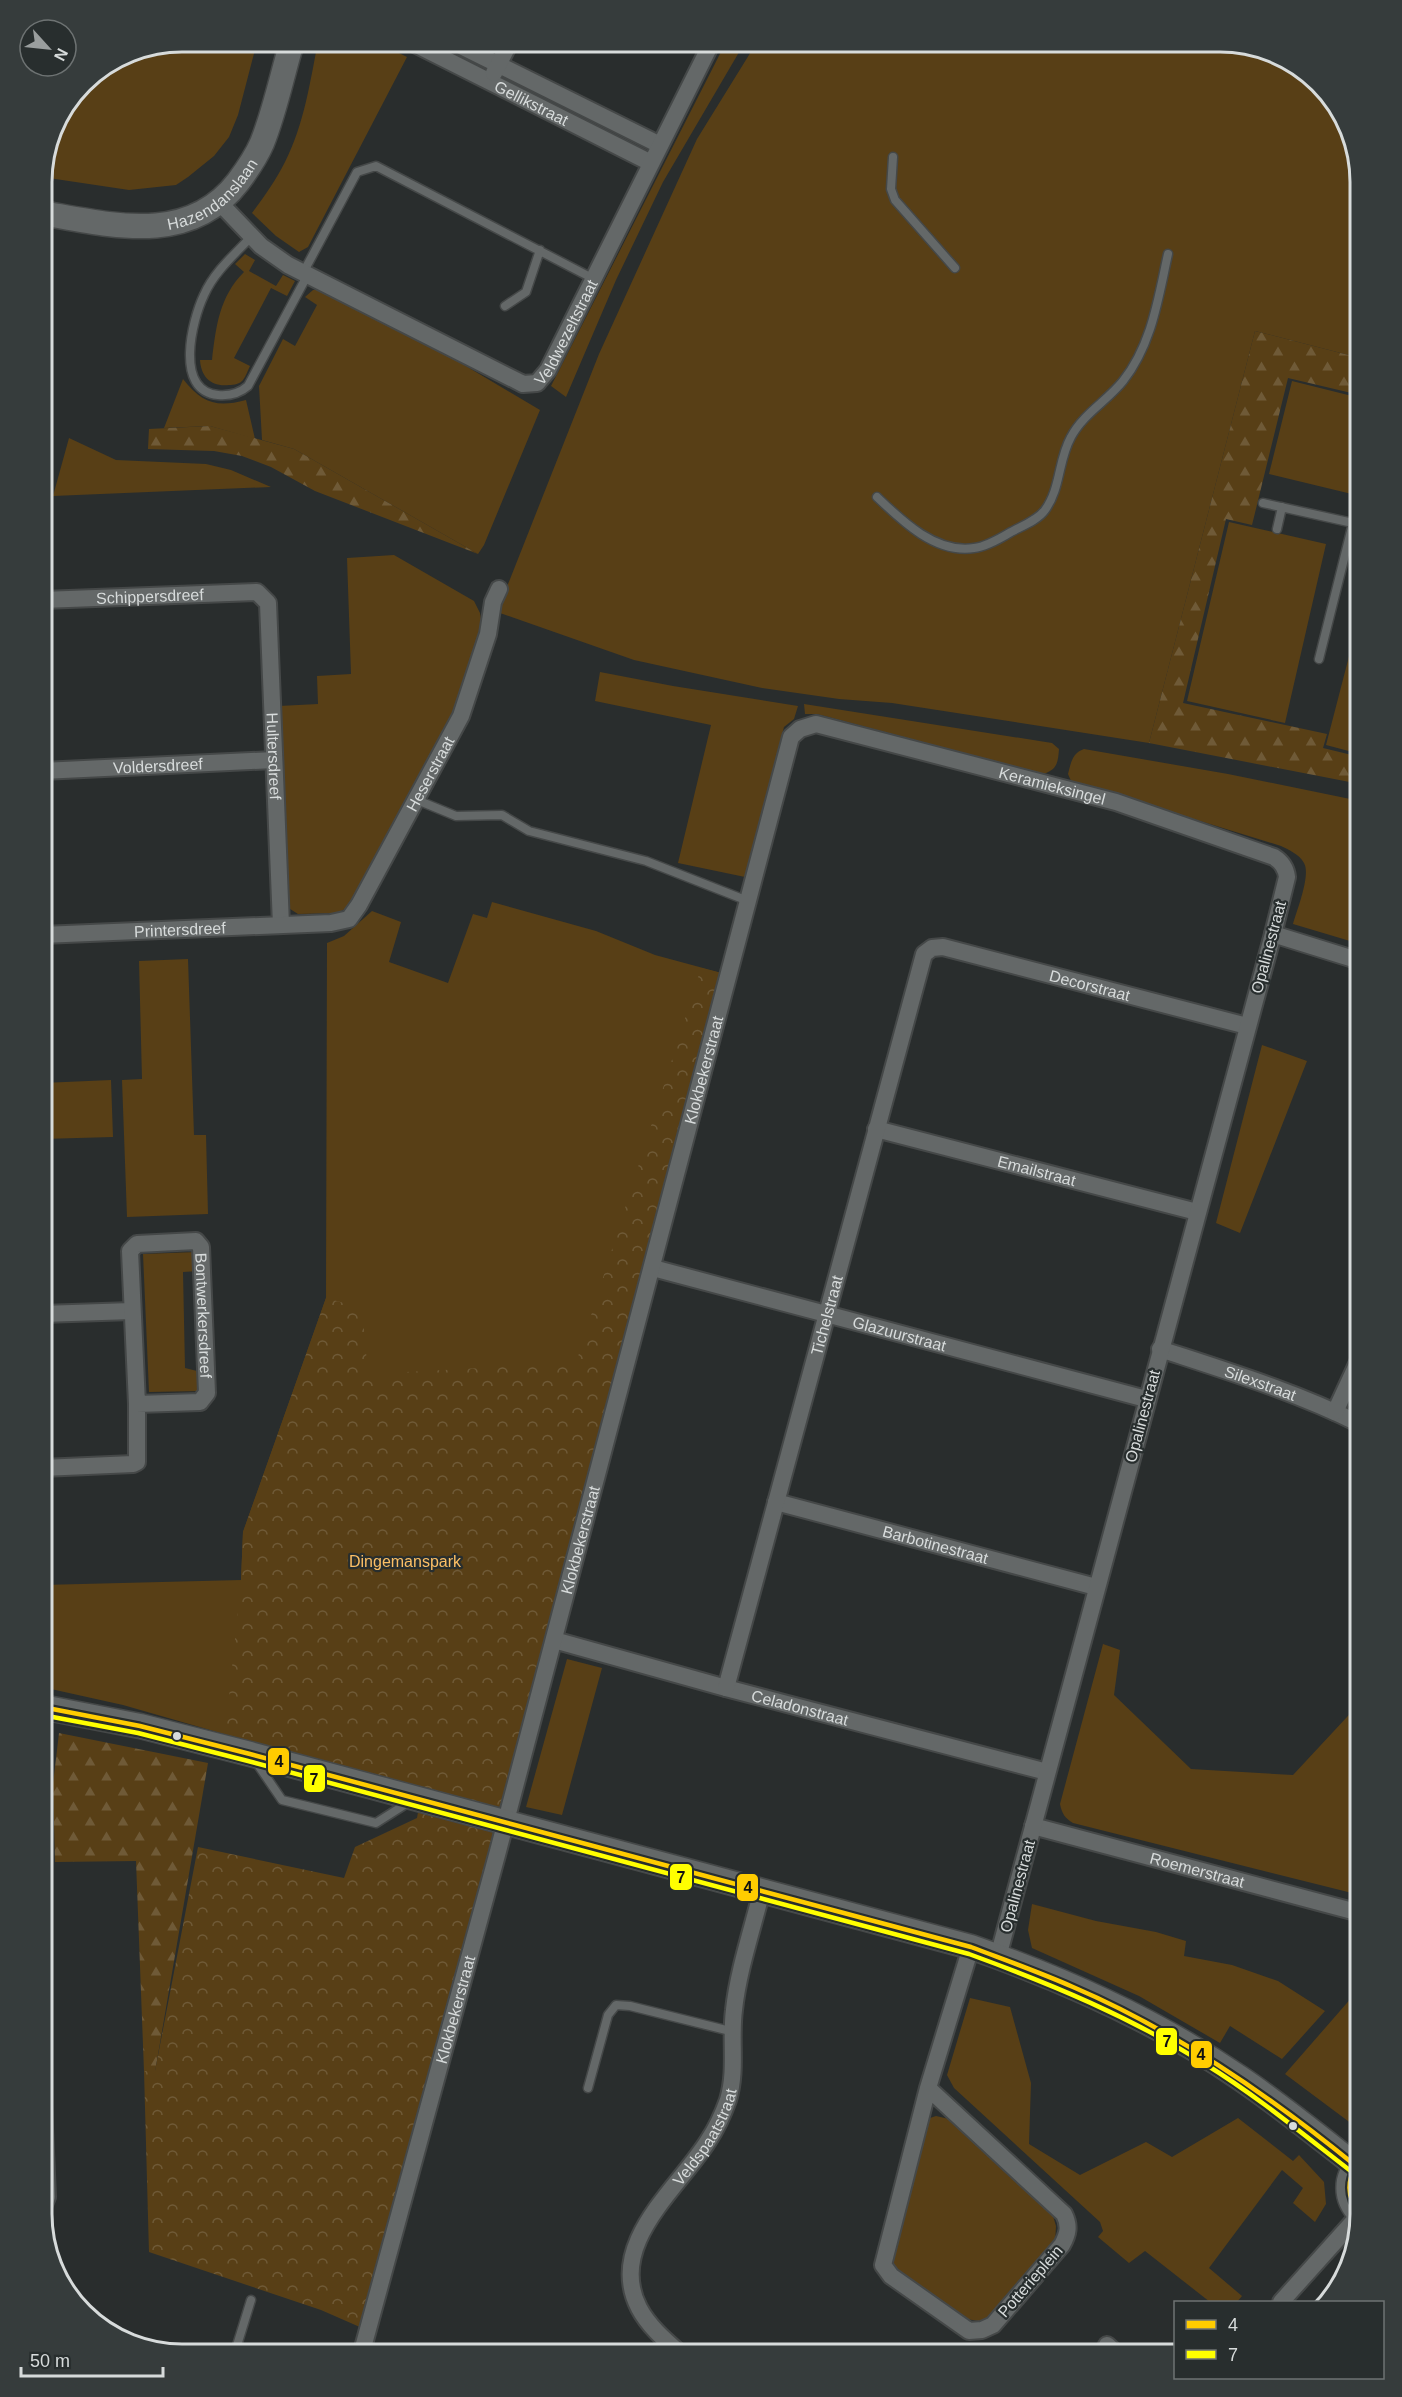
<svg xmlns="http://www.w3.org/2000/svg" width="1402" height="2397" viewBox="0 0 1402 2397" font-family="Helvetica,sans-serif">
  <defs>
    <pattern id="forest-firs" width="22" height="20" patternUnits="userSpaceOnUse" patternTransform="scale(1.5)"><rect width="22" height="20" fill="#583f16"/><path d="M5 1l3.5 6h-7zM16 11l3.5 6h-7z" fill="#6f5a37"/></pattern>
    <pattern id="park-crowns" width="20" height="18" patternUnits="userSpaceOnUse" patternTransform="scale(1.5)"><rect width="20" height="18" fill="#583f16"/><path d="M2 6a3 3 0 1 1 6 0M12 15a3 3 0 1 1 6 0" fill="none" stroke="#6f5a37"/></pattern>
  </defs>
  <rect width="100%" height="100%" fill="#292d2d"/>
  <path fill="#583f16" d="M182 42H257L238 115 229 137 214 156 188 177 176 185 129 190 42 177C44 124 81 76 128 53 143 46 165 45 182 42Z
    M318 42H377L407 57 308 247 299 252 276 236 252 213C264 197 276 180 285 162 304 125 310 82 318 42Z
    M726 42H745L663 182 616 280 566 397 551 386Z
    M757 42H1229L1298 66 1346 121 1360 182V358L1255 331 1149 743 892 703 839 699 762 688 634 660 497 612 599 354 697 139Z
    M245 254 255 260 249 271 276 286 283 275 295 281 287 296 271 288 234 358 250 366C248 370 246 376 243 380 240 384 234 385 229 385 211 387 201 377 200 360H212C216 327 219 297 244 272L235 264Z
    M313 290H323L449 356 540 410 484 545 478 554 294 449 262 440 259 386 283 339 295 346 317 305 305 297Z
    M183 379C202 403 216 408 246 400L255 439 210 426 164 428Z
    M1292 381 1360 398V496L1269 474Z
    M69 438 116 460 206 464 231 470 271 487 53 496Z
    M1229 522 1326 544 1285 723 1187 701Z
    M394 555 474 601 480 613 482 626 455 713 355 904 337 913 298 914 287 907 279 706 318 704 317 676 351 674 347 558Z
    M1360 614V754L1326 745Z
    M600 672 673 686 798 706 794 719 784 727 745 877 678 863 711 725 595 701Z
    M804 704 1052 743 1059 749C1058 763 1057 769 1044 774L817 714H805Z
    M1084 749 1228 774 1360 801V944L1293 924C1297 910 1311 875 1304 863 1299 854 1289 850 1281 846L1071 781 1068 774C1071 763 1072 753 1084 749Z
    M492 902 596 931 655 955 729 975 422 1791 123 1705 42 1687V1585L241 1580 243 1532 326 1298 327 943 344 936 372 911 401 922 389 962 448 983 473 914 487 918Z
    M188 959 194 1135H206L208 1214 127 1217 122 1080 142 1079 139 961Z
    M1262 1045 1307 1061 1240 1233 1216 1223Z
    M111 1080 113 1137 42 1139V1083Z
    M197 1252 198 1271 183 1272 185 1368 201 1372V1391L149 1392 143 1254Z
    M1103 1644 1120 1650 1114 1695 1191 1769 1293 1775 1360 1703V1895L1073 1823C1065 1818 1062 1814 1060 1804Z
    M567 1659 602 1668 562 1815 526 1807Z
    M1032 1904 1096 1921 1156 1932 1186 1941 1184 1956 1232 1965 1278 1981 1325 2011 1282 2059 1230 2026 1220 2043 1139 1996 1032 1948 1028 1930Z
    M1360 1988V2130L1285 2074Z
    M970 1998 1010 2007 1031 2083 1029 2144 1080 2175 1146 2142 1172 2157 1238 2118 1293 2161 1299 2155 1324 2182 1326 2204 1315 2222 1293 2203 1303 2188 1282 2170 1209 2268 1242 2296 1237 2302H1210L1145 2251 1129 2263 1098 2237 1103 2231 1100 2222 954 2088 947 2075Z
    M936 2116 949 2119 1053 2216 1056 2226 1055 2243 992 2316 979 2321 966 2319 894 2269 892 2263 926 2123 930 2118Z"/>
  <path fill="url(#forest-firs)" d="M1255 331 1360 358V395L1288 378 1252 525 1226 519 1183 703 1327 734 1323 748 1360 757V784L1149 743Z
    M210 426 294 449 478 554 315 491 271 467 242 456 214 451 148 449 149 429Z
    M59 1733 208 1763 155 2072 144 2071 136 1861 55 1862 53 1784Z"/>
  <path fill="url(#park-crowns)" d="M701 968 729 975 369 2331 321 2310 149 2252 144 2071H155L198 1847 344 1878 355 1847 417 1818 422 1791 225 1735 241 1581 243 1532 326 1298 362 1308 368 1374 576 1363Z"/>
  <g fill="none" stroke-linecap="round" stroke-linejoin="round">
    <defs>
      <path id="lane" d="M893 157 891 189 895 200 955 268
        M251 237C234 255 214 272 204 295 192 320 174 391 218 395 229 396 240 393 248 386L307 276
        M303 273 357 172 376 166 594 279
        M505 306 526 292 540 250
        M877 497C902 521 936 554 974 548 986 547 1001 538 1011 532 1022 526 1038 520 1045 510 1061 488 1058 460 1071 437 1083 414 1107 401 1123 381 1152 344 1158 299 1168 254
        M1263 503 1353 523
        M1277 529 1282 507
        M1319 659 1353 523 1360 525
        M417 800 456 816 502 815 529 831 646 861 748 901
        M256 1762 282 1800 376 1823 409 1802
        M588 2088 608 2015 616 2005 630 2006 734 2032
        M234 2355 251 2300"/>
      <g id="street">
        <path id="s1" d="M411 42 651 163"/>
        <path d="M453 42 660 145"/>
        <path d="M494 73 510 42"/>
        <path id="s2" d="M219 202 261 246 288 265 523 384 537 383 548 370 712 42"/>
        <path id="s3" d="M42 600 257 592 268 603 281 925"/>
        <path id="s4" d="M42 771 274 760"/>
        <path d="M1273 934 1360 961"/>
        <path id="s5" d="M42 935 331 923 349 919 359 905 461 716 488 634 493 602 499 589"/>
        <path id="s6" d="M876 1129 1197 1212"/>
        <path id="s7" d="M653 1268 1146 1399"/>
        <path d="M42 1314 132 1311"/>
        <path id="s8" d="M1160 1349C1227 1371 1296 1392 1360 1424"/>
        <path d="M1335 1412 1360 1358"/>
        <path id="s9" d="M42 1468 133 1464 137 1462V1404L130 1251 137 1244 196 1241 201 1247 207 1393 200 1402 137 1404"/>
        <path id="s10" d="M776 1502 1096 1587"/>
        <path id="s11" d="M554 1640 726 1688 1047 1772"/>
        <path id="s12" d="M726 1688 924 954 932 948 943 947 1247 1026"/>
        <path id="s13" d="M1033 1826 1360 1913"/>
        <path d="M928 2088 1064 2214C1070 2226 1068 2234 1062 2245L993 2325 982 2330 969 2331 891 2276 883 2265 928 2088 971 1947"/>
        <path d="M42 2209 47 2197 42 2082"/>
        <path d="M1281 2302 1360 2214"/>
        <path d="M1107 2345 1118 2355"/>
        <path id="s14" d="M361 2355 497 1855 791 737 800 729 816 724 1116 802 1274 857C1282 862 1286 868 1287 877L1273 934 998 1957"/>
        <path id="s15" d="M682 2355C666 2341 649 2327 639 2308 606 2244 678 2189 708 2141 716 2129 723 2114 728 2100 737 2070 730 2040 734 2010 738 1971 753 1927 762 1890"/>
      </g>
      <g id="secondary">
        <path id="s16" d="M42 213C111 225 189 246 238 182 247 170 256 157 262 143 275 111 282 75 292 42"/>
        <path d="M42 1707 140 1726 250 1754 971 1947C1066 1980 1157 2021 1240 2078 1280 2105 1318 2136 1356 2166"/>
        <path d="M1360 2214C1345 2199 1344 2177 1360 2163"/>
      </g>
    </defs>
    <use href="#lane" stroke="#454848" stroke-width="11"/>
    <use href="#street" stroke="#454848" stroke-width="20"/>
    <use href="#secondary" stroke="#454848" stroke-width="27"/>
    <use href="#lane" stroke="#646868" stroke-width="8"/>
    <use href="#street" stroke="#646868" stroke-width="16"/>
    <use href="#secondary" stroke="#646868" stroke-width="24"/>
    <defs>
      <path id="bus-1" d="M42 1707 140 1726 250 1754 971 1947C1005 1960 1039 1972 1073 1987 1176 2031 1269 2095 1356 2166 1346 2183 1347 2198 1360 2214"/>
      <path id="bus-2" d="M42 1715 138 1733 248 1761 969 1954C1051 1984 1131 2017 1205 2064 1257 2096 1304 2135 1352 2172H1360"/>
    </defs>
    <use href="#bus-1" stroke="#282e2e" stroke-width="9"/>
    <use href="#bus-2" stroke="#282e2e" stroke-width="9"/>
    <use href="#bus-1" stroke="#fc0" stroke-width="4.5"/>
    <use href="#bus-2" stroke="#ff0" stroke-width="4.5"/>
  </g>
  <g fill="#d7dbdb" stroke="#282e2e" stroke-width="2">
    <circle cx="177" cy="1736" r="5"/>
    <circle cx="1293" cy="2126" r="5"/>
  </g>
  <g text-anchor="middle" stroke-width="4.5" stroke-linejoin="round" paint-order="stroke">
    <g font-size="16" fill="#d7dbdb" stroke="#282e2e">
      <text dy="6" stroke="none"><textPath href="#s1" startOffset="135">Gellikstraat</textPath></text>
      <text dy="6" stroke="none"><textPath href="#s16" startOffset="182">Hazendanslaan</textPath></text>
      <text dy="6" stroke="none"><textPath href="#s2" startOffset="430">Veldwezeltstraat</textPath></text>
      <text dy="6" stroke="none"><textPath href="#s3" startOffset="108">Schippersdreef</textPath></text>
      <text dy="6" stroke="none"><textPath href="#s3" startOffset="384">Hultersdreef</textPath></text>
      <text dy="6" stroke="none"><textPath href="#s4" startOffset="116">Voldersdreef</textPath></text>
      <text dy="6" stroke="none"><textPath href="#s5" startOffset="474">Heserstraat</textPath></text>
      <text dy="6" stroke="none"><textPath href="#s14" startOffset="1947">Keramieksingel</textPath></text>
      <text dy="6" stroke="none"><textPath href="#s5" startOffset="138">Printersdreef</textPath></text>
      <text transform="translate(1268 947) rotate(-75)" y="6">Opalinestraat</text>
      <text dy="6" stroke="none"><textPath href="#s12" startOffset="933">Decorstraat</textPath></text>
      <text dy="6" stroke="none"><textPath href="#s14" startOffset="1330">Klokbekerstraat</textPath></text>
      <text dy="6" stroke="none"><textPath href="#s6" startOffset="166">Emailstraat</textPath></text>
      <text dy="6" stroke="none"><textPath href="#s9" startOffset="452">Bontwerkersdreef</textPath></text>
      <text dy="6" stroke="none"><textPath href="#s12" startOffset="386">Tichelstraat</textPath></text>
      <text dy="6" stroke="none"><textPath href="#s7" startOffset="255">Glazuurstraat</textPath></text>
      <text dy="6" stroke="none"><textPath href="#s8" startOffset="106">Silexstraat</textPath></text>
      <text transform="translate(1142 1416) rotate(-75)" y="6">Opalinestraat</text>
      <text dy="6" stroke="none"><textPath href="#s14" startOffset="844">Klokbekerstraat</textPath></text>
      <text dy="6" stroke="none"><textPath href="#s10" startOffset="165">Barbotinestraat</textPath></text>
      <text dy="6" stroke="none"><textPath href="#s11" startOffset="255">Celadonstraat</textPath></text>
      <text dy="6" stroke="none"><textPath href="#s13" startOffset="170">Roemerstraat</textPath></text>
      <text transform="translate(1017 1886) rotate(-75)" y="6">Opalinestraat</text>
      <text dy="6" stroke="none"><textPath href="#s14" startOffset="358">Klokbekerstraat</textPath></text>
      <text dy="6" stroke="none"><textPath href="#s15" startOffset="258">Veldspaatstraat</textPath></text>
      <text transform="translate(1030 2281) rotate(-49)" y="6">Potterieplein</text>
    </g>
    <g font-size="16" fill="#fcbf65" stroke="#282e2e">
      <text x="405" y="1567">Dingemanspark</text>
    </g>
  </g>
  <path d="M0 0H1402V2397H0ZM182 52H1220A130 130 0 0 1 1350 182V2214A130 130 0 0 1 1220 2344H182A130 130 0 0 1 52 2214V182A130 130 0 0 1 182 52Z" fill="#363c3c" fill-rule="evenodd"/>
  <path fill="none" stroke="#d7dbdb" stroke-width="3" d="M182 52H1220A130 130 0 0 1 1350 182V2214A130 130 0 0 1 1220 2344H182A130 130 0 0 1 52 2214V182A130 130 0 0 1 182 52Z"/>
  <g stroke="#282e2e" stroke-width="2">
    <rect x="267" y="1747" width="23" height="29" rx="6" fill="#fc0"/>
    <rect x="303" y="1764" width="23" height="29" rx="6" fill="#ff0"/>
    <rect x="669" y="1863" width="24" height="28" rx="6" fill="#ff0"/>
    <rect x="736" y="1873" width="23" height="29" rx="6" fill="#fc0"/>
    <rect x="1155" y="2027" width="23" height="29" rx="6" fill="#ff0"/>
    <rect x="1190" y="2040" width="23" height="29" rx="6" fill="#fc0"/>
  </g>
  <g font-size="16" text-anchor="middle" font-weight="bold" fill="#111">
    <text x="279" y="1767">4</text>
    <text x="314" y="1785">7</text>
    <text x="681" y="1883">7</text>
    <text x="748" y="1893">4</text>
    <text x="1167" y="2047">7</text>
    <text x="1201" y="2060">4</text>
  </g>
  <rect x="1174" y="2301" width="210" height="78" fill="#282e2e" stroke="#6e7373" stroke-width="1.5"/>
  <rect x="1186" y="2320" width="30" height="9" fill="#ffcc00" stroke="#6e7373" stroke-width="1.5"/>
  <text x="1228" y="2331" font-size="18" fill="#d7dbdb">4</text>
  <rect x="1186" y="2350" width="30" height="9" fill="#ffff00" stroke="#6e7373" stroke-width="1.5"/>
  <text x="1228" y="2361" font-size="18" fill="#d7dbdb">7</text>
  <g transform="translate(48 48) rotate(117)"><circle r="28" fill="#282e2e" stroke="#6e7373" stroke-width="1.5"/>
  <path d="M0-4.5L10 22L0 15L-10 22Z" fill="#9a9e9e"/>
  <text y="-9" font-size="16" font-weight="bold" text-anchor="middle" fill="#d7dbdb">N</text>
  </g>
  <path d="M21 2367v9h142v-9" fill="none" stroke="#d7dbdb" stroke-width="3"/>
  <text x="30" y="2367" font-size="18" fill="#d7dbdb" stroke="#282e2e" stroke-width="4.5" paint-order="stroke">50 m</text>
</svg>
